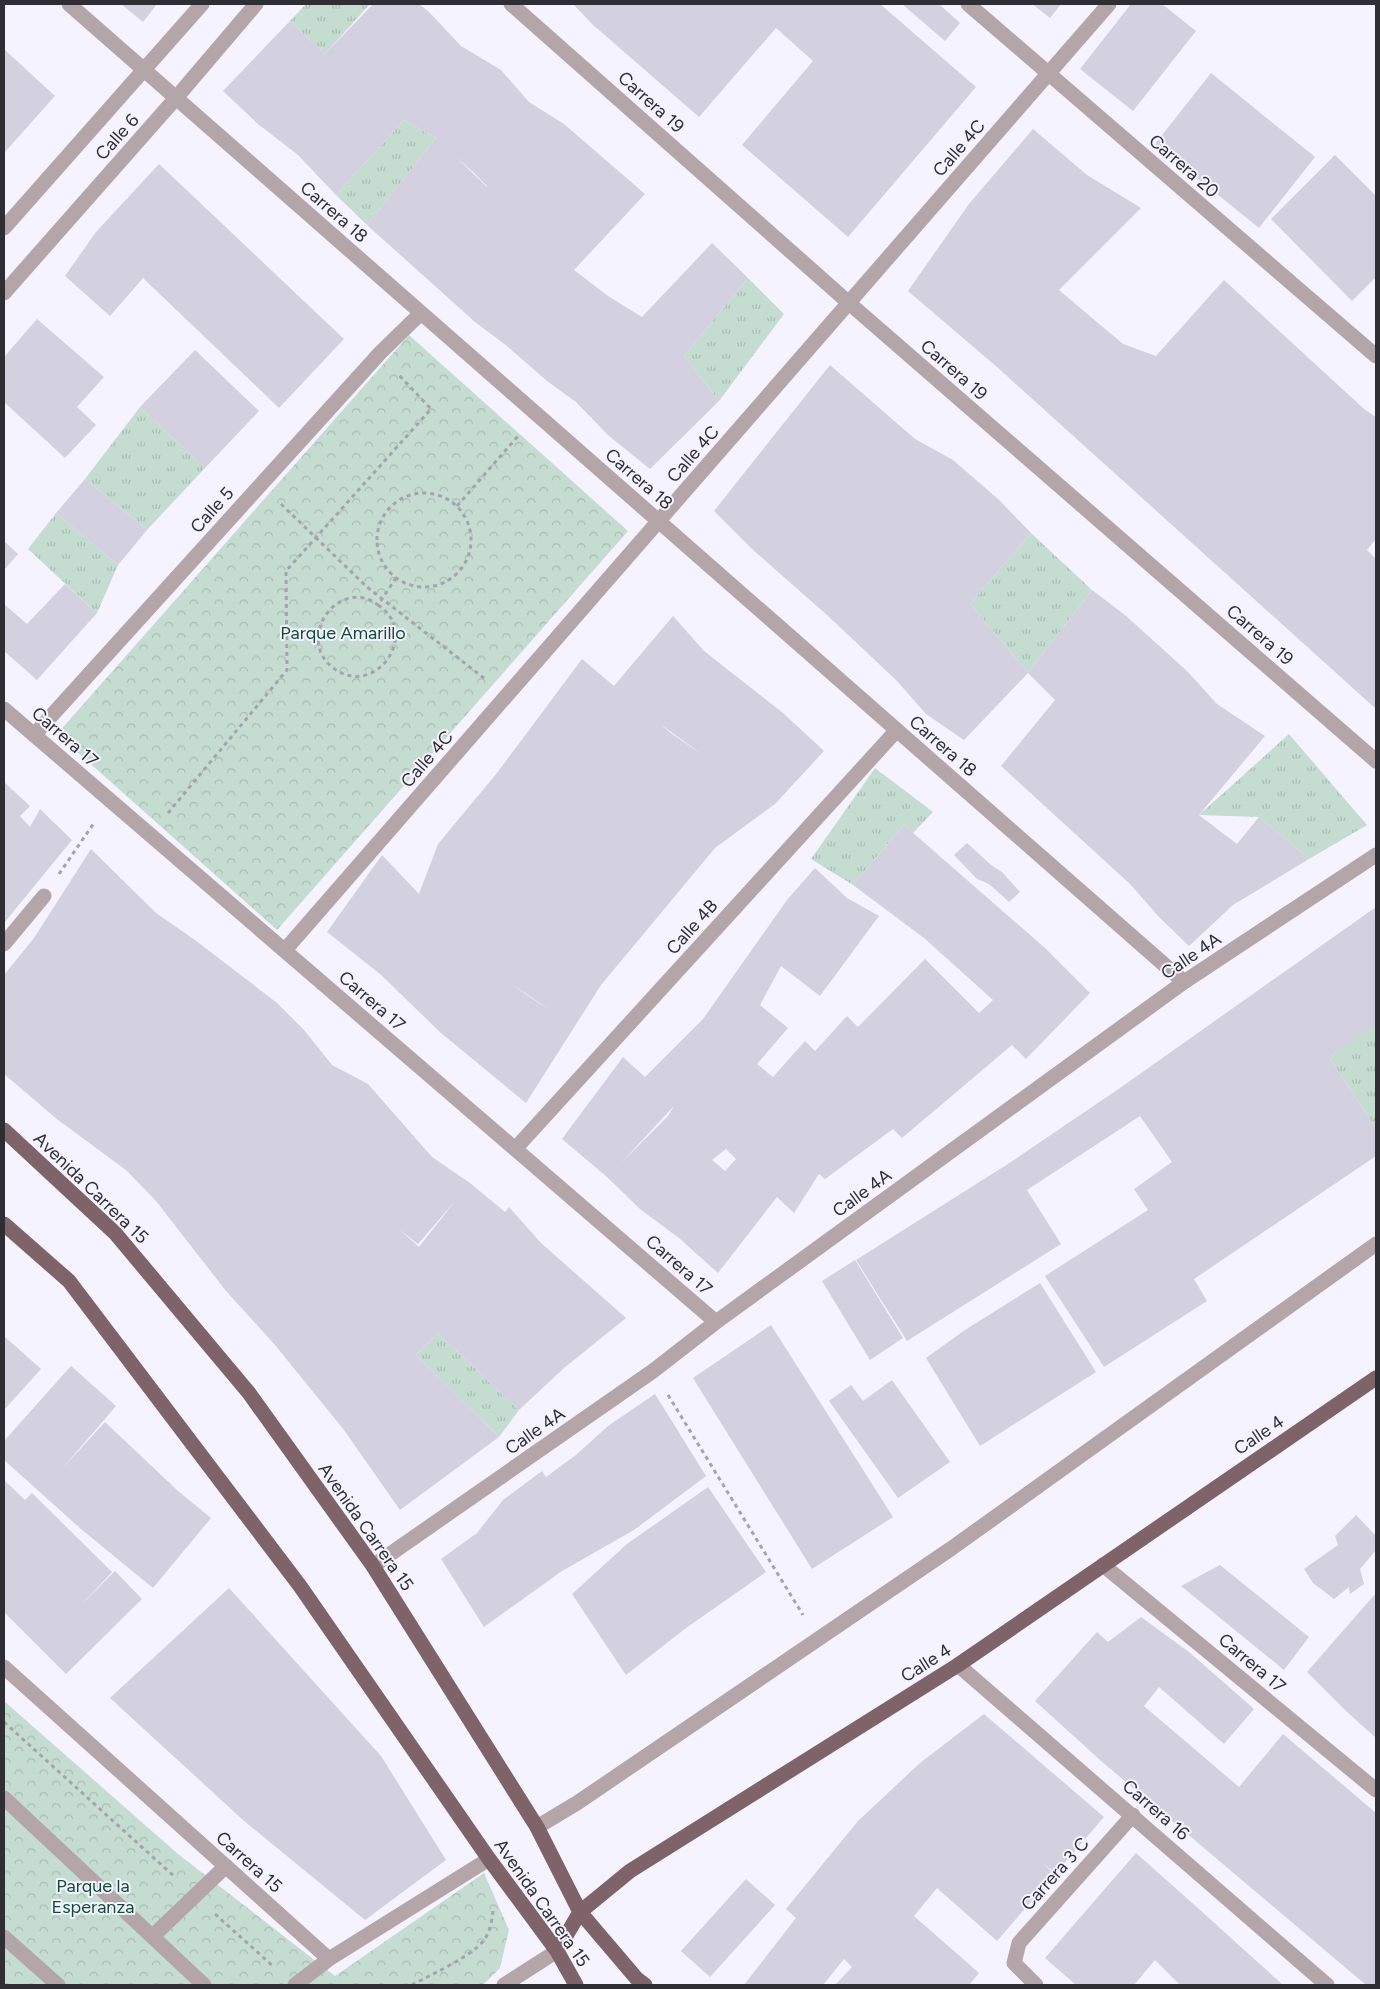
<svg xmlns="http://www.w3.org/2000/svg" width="1380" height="1989" viewBox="0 0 1380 1989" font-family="Figtree,sans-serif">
  <defs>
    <pattern id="grass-tufts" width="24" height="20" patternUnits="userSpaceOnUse" patternTransform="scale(1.25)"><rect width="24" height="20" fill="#c5dcd0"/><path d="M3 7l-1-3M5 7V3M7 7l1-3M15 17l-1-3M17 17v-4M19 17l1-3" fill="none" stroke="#aabdb3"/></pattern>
    <pattern id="park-crowns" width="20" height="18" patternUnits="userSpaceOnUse" patternTransform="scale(1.25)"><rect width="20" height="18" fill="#c5dcd0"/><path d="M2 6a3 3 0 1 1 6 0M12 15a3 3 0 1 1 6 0" fill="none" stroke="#aabdb3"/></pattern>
  </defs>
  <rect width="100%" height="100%" fill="#f5f3ff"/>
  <path fill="url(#grass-tufts)" d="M306 4H370L325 54 290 21Z
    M404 120 436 138 367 225 336 195Z
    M748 278 784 314 719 401 684 356Z
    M140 407 205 468 147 530 85 479Z
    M56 513 118 565 97 613 28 549Z
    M1031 533 1092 590 1028 673 970 604Z
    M1289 734 1367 825 1309 859 1259 817 1199 815Z
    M875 768 933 812 913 833 904 825 853 885 811 859Z
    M1376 1023V1129L1329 1057Z
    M438 1333 519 1410 499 1437 416 1355Z"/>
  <path fill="url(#park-crowns)" d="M409 335 628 531 277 930 57 734Z
    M4 1701 178 1854 335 1976 484 1873 509 1930 500 1968 483 1985H4Z"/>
  <path fill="#d3d0df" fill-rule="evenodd" d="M121 4H157L143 22Z
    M373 4H419L429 12 461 46 501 70 529 102 564 124 645 194 574 270 608 296 642 317 712 243 748 278 684 356 719 401 650 469 609 436 576 402 547 381 507 346 475 322 367 225 436 138 404 120 336 195 298 155 258 124 223 91 290 21 325 54ZM455 156 473 172 487 186V187Z
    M573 4H880L976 87 848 237 742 145 813 61 776 28 699 117 592 24Z
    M902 4H939L960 23 945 41Z
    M1032 4H1061L1050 18Z
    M1131 4H1162L1196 31 1133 111 1080 69Z
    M4 49 55 96 4 153Z
    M1211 73 1315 157 1259 228 1155 144Z
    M1033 129 1087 175 1141 208 1059 290 1123 344 1156 356 1224 280 1364 409 1376 417V539L1367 550 1376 559V709L997 367 908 291 969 204Z
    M1335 155 1376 196V277L1352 301 1271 219Z
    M159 164 344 339 279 408 143 278 110 316 65 276 96 232Z
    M37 319 104 377 77 407 96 425 65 458 4 402V357Z
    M195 350 259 411 205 468 140 407Z
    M830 365 915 439 953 460 998 499 1031 533 970 604 1028 673 1092 590 1125 615 1188 672 1217 704 1265 736 1199 815 1237 844 1259 817 1309 859 1233 905 1189 946 1160 918 1130 884 1001 766 1055 700 1028 673 964 740 926 714 897 681 827 615 752 549 714 511Z
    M85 479 147 530 118 565 56 513Z
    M4 541 18 554 4 570Z
    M65 584 97 613 37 680 4 651V604L27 624Z
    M673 616 704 651 783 713 824 751 775 804 715 848 661 913 601 985 526 1103 441 1033 380 974 327 932 382 855 419 894 438 844 497 773 582 659 614 686ZM660 724 703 755 672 734ZM509 982 551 1011 528 996Z
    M4 782 30 806 20 816 30 827 40 809 72 840 4 923Z
    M904 825 1045 948 1090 993 1026 1059 1012 1045 902 1138 893 1129 825 1179 819 1174 794 1213 777 1197 718 1273 679 1238 640 1209 607 1177 562 1139 623 1057 645 1077 703 1019 787 900 815 868 847 898 879 916 820 996 781 966 760 1005 788 1028 757 1064 773 1077 805 1041 815 1051 847 1016 858 1027 925 959 979 1013 993 1000 924 938 853 885ZM674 1106 668 1116 620 1164ZM726 1149 736 1159 725 1171 712 1160Z
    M967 843 991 865 1002 872 1020 892 1009 902 989 884 977 879 954 855Z
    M91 849 156 913 195 940 277 1003 304 1030 332 1065 368 1084 432 1157 470 1183 505 1212 509 1207 541 1243 626 1318 564 1368 519 1410 438 1333 416 1355 499 1437 400 1510 344 1430 275 1345 226 1291 156 1201 126 1170 58 1120 4 1074V975L34 938ZM455 1201 419 1247 399 1229 418 1244Z
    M1376 907V1024L1329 1057 1376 1129V1156L1194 1279 1207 1301 1104 1367 1045 1276 1148 1210 1134 1189 1172 1162 1140 1116 1027 1190 1061 1244 907 1341 856 1260 1011 1162 1120 1088Z
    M855 1260 903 1338 870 1360 822 1281Z
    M1040 1283 1096 1372 980 1446 926 1358 965 1330Z
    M771 1325 893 1517 812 1569 693 1378Z
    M4 1336 41 1369 4 1410Z
    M71 1366 116 1406 61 1470 105 1422 178 1491 211 1518 153 1588 81 1529 4 1460V1441Z
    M892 1380 950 1462 898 1498 829 1401 851 1385 863 1401Z
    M655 1394 706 1476 634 1530 562 1571 484 1627 441 1559 477 1533 503 1500 542 1471 546 1477 576 1455 608 1426Z
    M4 1480 25 1500 32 1493 112 1572 81 1605 115 1571 142 1599 66 1674 4 1612Z
    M708 1487 766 1572 686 1628 626 1675 572 1594 627 1544Z
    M1356 1515 1376 1536V1550L1360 1569 1364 1584 1350 1594 1349 1587 1334 1599 1313 1583 1304 1569 1338 1545 1335 1536Z
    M1220 1565 1309 1637 1284 1670 1181 1586Z
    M229 1588 381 1756 446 1860 365 1920 243 1820 110 1698Z
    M1376 1593V1738L1346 1711 1307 1672Z
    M1141 1617 1189 1652 1254 1709 1224 1744 1159 1687 1144 1706 1239 1787 1283 1734 1376 1813V1985H1366L1100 1760 1035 1701 1097 1632 1108 1642Z
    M984 1714 1104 1817 1056 1873 1042 1863 1055 1874 997 1941 937 1888 914 1916 979 1973 969 1985H835L852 1967 844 1959 823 1985H744L796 1918 786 1909 858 1821 920 1763Z
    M1136 1853 1200 1910 1283 1985H1180L1155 1960 1134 1985H1076L1045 1958Z
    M746 1879 775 1905 710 1977 681 1951Z"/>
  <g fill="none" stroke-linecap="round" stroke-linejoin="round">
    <path stroke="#a5a3ad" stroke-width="3" stroke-dasharray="4 4" stroke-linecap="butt" d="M377 540a47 47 0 1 1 94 0a47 47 0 1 1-94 0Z
      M281 504 367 587 485 679
      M457 506 519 435
      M378 605C422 634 374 701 332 667 295 636 340 576 378 605L396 578
      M168 813 287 670 286 571 431 409 397 373
      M59 874 94 823
      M668 1395 803 1615
      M4 1722 176 1878
      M215 1914 274 1967
      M412 1985C432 1974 471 1957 484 1940 490 1932 492 1920 493 1911"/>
    <path stroke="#b4a5a8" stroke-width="15" d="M69 4 1184 982
      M511 4 849 303 1376 761
      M968 4 1376 356
      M4 228 202 4
      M4 293 176 98 256 4
      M4 709 716 1322
      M34 735 380 353 421 313
      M4 944 44 896
      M285 950 1109 4
      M515 1149 897 730
      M1103 1565 1376 1790
      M373 1566 653 1371 716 1322 1184 982 1376 855
      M958 1665 1327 1985
      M4 1667 329 1959
      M4 1798 204 1985
      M537 1827 577 1803 952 1548 1376 1244
      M153 1936 226 1866
      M4 1937 58 1985
      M295 1985 329 1959 489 1859
      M504 1985 557 1951
      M1036 1985 1014 1963 1019 1943 1133 1815"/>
    <path stroke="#7e6468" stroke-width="15" d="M4 1130 115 1233 249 1393 373 1566 537 1827 580 1912 637 1979 645 1985
      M4 1224 69 1281 300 1586 489 1859 557 1951 576 1985
      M557 1951 580 1912 630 1871 958 1665 1376 1378"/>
  </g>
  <g text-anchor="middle" stroke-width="4" stroke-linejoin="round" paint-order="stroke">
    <g font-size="18" fill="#2f2e34" stroke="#f5f3ff">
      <text transform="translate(651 102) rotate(42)" y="6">Carrera 19</text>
      <text transform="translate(117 137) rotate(-48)" y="6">Calle 6</text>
      <text transform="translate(959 148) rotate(-49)" y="6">Calle 4C</text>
      <text transform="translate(1184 166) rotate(41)" y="6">Carrera 20</text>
      <text transform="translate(334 212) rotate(41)" y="6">Carrera 18</text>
      <text transform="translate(954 370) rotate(41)" y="6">Carrera 19</text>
      <text transform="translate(693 454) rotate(-49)" y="6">Calle 4C</text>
      <text transform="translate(639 479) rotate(41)" y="6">Carrera 18</text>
      <text transform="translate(212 510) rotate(-48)" y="6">Calle 5</text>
      <text transform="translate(1260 635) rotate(41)" y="6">Carrera 19</text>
      <text transform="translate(65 737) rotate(41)" y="6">Carrera 17</text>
      <text transform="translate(943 746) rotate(41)" y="6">Carrera 18</text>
      <text transform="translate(427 759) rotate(-49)" y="6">Calle 4C</text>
      <text transform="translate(692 927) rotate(-48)" y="6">Calle 4B</text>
      <text transform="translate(1191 956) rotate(-34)" y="6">Calle 4A</text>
      <text transform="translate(372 1001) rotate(41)" y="6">Carrera 17</text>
      <text transform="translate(91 1188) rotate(44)" y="6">Avenida Carrera 15</text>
      <text transform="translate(862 1193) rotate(-36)" y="6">Calle 4A</text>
      <text transform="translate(679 1265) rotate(41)" y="6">Carrera 17</text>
      <text transform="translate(535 1431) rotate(-35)" y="6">Calle 4A</text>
      <text transform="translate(1259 1435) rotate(-34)" y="6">Calle 4</text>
      <text transform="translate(366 1527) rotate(55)" y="6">Avenida Carrera 15</text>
      <text transform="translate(926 1663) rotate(-32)" y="6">Calle 4</text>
      <text transform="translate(1252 1663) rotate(40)" y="6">Carrera 17</text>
      <text transform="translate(1156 1810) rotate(41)" y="6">Carrera 16</text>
      <text transform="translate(249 1862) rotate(42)" y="6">Carrera 15</text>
      <text transform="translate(1055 1874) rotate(-48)" y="6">Carrera 3 C</text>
      <text transform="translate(542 1903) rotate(55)" y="6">Avenida Carrera 15</text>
    </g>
    <g font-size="18" fill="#124c36" stroke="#f5f3ff">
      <text x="343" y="639">Parque Amarillo</text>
      <text x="93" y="1892">Parque la<tspan x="93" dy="21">Esperanza</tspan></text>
    </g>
  </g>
  <rect width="1380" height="1989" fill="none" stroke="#2f2e34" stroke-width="10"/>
</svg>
